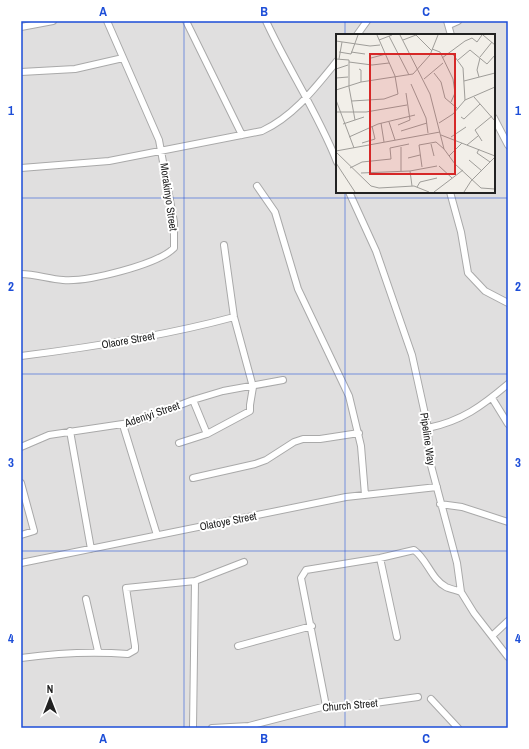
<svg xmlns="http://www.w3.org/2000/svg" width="529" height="749" viewBox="0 0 529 749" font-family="'Archivo Narrow',sans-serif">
  <rect width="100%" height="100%" fill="#f2efe9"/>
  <path fill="#e0dfdf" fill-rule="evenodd" d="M21 21H508V728H21ZM337 35H494V192H337Z"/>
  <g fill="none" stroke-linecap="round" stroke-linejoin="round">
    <defs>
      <path id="minor" d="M186 21 242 135
        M266 21C288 69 318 113 337 162
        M447 21 451 35
        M449 25 458 21
        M21 27 53 21
        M357 35 367 21
        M21 72 75 69 123 58
        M494 118 508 145
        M21 168 109 161 262 131C294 116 315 88 337 61
        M257 186 275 212 298 289 349 396 361 446 365 495
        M349 192 376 251 412 355 428 428 429 458 457 563 461 592 474 613 508 657
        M450 192 461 232 468 273 485 291 508 303
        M21 274C35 274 49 279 63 280 87 282 157 265 174 248V222L159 140 107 21
        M21 356C93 347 164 336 234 317
        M492 398 508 424
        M193 400 207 434
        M123 425 157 535
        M428 428C462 421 482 406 508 384
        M70 431 91 549
        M179 443 207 434 250 411V405L253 387 234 317 224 245
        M21 447 49 435 136 422 193 400 223 391 283 380
        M193 478 255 464 266 460 294 442 303 439H320L359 433
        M21 483 34 531 21 535
        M440 504 462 507 508 522
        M380 558 397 637
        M21 563 346 497 437 487
        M86 599 98 651
        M492 636 508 621
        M238 646 312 626
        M21 658C57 653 92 651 128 654L135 650V646L126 588 195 581 244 562
        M431 699 458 728
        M326 706 301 578 306 570 380 558 414 550C427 559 431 579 446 587 450 589 456 590 461 592
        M193 728 195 581
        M212 728 249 726 326 706 346 707 418 697"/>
    </defs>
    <use href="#minor" stroke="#a9a9a9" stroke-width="8"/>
    <use href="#minor" stroke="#fff" stroke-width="6"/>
  </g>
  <path fill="none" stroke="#1d4ed8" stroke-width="1" stroke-opacity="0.55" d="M184 21V728M345 21V35M345 192V728M21 198H508M21 374H508M21 551H508"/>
  <g text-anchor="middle" stroke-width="4" stroke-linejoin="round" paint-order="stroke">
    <g font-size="11" fill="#222" stroke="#fff">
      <text transform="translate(169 197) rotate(82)" y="4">Morakinyo Street</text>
      <text transform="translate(128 340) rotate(-10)" y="4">Olaore Street</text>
      <text transform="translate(152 414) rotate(-19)" y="4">Adeniyi Street</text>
      <text transform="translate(428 439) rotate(82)" y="4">Pipeline Way</text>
      <text transform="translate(228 521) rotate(-11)" y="4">Olatoye Street</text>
      <text transform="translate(350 705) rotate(-5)" y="4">Church Street</text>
    </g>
  </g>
  <g transform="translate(336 34)">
    <rect width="159" height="159" fill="#f2efe9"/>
    <path fill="none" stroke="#9f9d99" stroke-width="1" d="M64 1 94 60 108 115 119 130 145 154 159 155M80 1 96 17M147 1 159 11M53 2 73 41M43 6 56 1M67 6 80 1M0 7 34 12 44 11M96 15 104 18 117 45 119 59 115 68M3 18 15 20 22 1M15 18 29 20M116 19 127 34 129 66M144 23 156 8M35 24 50 20M106 24 129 7 136 4 141 8 146 1M0 25 13 26V53L19 86M3 25 6 8M122 26 134 16 151 30 159 21M13 28 36 31 53 29M0 35 12 31M23 35 25 36V48M98 39 105 48 109 64 122 75M143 43 141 36 144 24M0 44 12 43M88 45 107 29M128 47 159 39M75 50 90 84 92 99M0 56 25 48 77 40 94 21 102 1M138 63 159 87M0 66 18 114M16 67 48 65 62 60 59 42 41 1M0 78H30L71 71M125 83 128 85 144 70M53 88 59 106M45 89 48 108M103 89 117 80 129 66 159 53M7 90 28 83M62 91 74 86 70 59M65 97 91 89M105 101 159 122M13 103 42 90 79 81M115 103 130 93M146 107 139 96 156 82M26 109 39 105 36 92M95 110 98 122M131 111 142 102M143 115 141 119 154 128M0 117 104 98M0 118 35 152 43 154 78 152 93 158M113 122 126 109M72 124 84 121M133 126 146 137M0 129 19 158M103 132 116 144M86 133 83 111 100 108 108 115M14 134 26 128 55 125 54 114 73 110M65 137V113M74 137 76 152M25 139 74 137 101 132M81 153 84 148 101 144M98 158 127 136M128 158 135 147 159 123"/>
    <path fill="#d62828" fill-opacity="0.15" stroke="#d62828" stroke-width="2" d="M34 20H119V140H34Z"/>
    <rect width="159" height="159" fill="none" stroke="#222" stroke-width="2"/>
  </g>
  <rect width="529" height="749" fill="none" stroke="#ffffff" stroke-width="44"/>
  <g transform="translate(50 699)" stroke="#ffffff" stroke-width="3" paint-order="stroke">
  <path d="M0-3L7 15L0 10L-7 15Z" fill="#222222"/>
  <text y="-6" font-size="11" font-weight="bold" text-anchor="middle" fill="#222222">N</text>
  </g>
  <rect x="22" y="22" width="485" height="705" fill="none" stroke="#1d4ed8" stroke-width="1.5"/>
  <g font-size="13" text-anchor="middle" font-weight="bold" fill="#1d4ed8">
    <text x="103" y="16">A</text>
    <text x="264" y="16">B</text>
    <text x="426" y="16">C</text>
    <text x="11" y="115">1</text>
    <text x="518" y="115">1</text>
    <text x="11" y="291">2</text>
    <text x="518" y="291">2</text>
    <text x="11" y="467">3</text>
    <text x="518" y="467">3</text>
    <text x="11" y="643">4</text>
    <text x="518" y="643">4</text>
    <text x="103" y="743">A</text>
    <text x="264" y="743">B</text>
    <text x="426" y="743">C</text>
  </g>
</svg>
